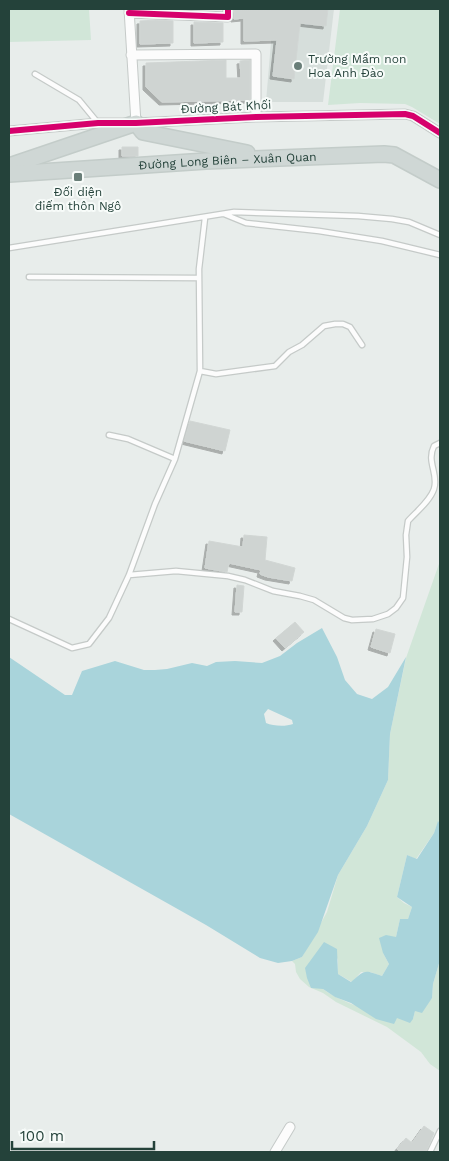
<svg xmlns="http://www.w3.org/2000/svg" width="449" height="1161" viewBox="0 0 449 1161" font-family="'Work Sans',sans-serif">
  <defs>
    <filter id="shadow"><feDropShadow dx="-3" dy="3" stdDeviation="0" flood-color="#0004"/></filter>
  </defs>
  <rect width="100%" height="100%" fill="#e8edeb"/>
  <path fill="#d6dedb" d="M265 9H334L323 102H266L272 30 265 17Z"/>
  <path fill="#d1e6d8" d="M9 9H89L91 40 9 42Z
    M340 9H440V124L412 107 405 104 360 103 328 105Z
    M440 561V824L438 822 434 833 416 859 407 855 397 897 404 903 412 907 408 919H400L396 937 383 953 389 964 382 976 370 972H361L352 982 338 974V958L323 989C345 1005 386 1017 413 1019L415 1011 432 998 433 984 440 960V1071L430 1064 421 1052 387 1027 336 1002 323 993 309 987 300 979 296 972 295 964 292 961 302 957 327 912 338 875 367 826 388 780 390 734 406 658Z"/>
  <path fill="#a9d4db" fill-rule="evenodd" d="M322 628 337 657 345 680 357 694 372 699 388 687 406 657 390 734 388 780 367 826 338 875 318 932 302 957 292 961 278 963 260 958 206 925 9 814V657L65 695H72L82 671 115 661 144 670H155L167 669 192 663 207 666 216 662 235 661 262 663 280 656 297 643ZM268 709 292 720 293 724C285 727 273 726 266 723L264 714Z
    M438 821 440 824V960L433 984 432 998 422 1013 415 1011 413 1019 410 1023 397 1018 394 1024 376 1019 351 1003 335 997 323 989 311 988 307 978 305 968 324 942 337 949 338 974 351 982C366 969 364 970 382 976L389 964 383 953 379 938 386 935 396 937 400 919H408L412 907 397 897 407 855 417 859 434 833Z"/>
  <path fill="#cfd4d2" stroke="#d1d6d4" filter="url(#shadow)" d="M328 9 326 26 300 23 294 79 273 76 277 40 244 41V18L234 19V10Z
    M156 20 173 21V43L140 44V21Z
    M194 22 223 23V42L194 43Z
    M226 60V78H241L240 61 250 60V100L162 102 146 87V63Z
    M122 147H138V156H122Z
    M190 421 230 430 225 451 184 441Z
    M244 535 267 537 265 560 295 568 292 581 268 577 260 574 261 570 229 563 227 572 205 568 209 541 243 547Z
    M237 585 244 586 242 612H235Z
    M295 622 304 632 285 648 276 638Z
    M376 629 395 634 390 653 371 647Z
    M424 1126 434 1133 426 1152H401L397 1149 406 1138 412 1143Z"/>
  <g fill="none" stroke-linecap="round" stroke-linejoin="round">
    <defs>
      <path id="service" d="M35 74 79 100 98 123
        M224 214 246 223 319 231 382 241 440 255
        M9 248 234 212 358 216 392 219 409 222 440 235
        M29 277 199 278
        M200 371 216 374 275 366 289 352 302 345 324 326 335 324H343L350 327 362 345
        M109 435 128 439 175 459
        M129 575 176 571 228 576 245 580 273 591 300 596 314 600 344 618 352 620 373 619 388 614 396 608 403 598 407 557 406 535 408 521C416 512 430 501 434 489 439 474 426 462 434 446L440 443
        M9 619 72 648 89 644 109 618 129 575 155 504 175 459 200 371 199 269 205 218
        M430 1152 440 1131"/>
      <path id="minor" d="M129 9 136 123
        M129 13 228 17V9
        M131 55 256 54V117
        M9 131 98 123H136L256 117 405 114 413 116 440 133
        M275 1152 290 1127"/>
      <g id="primary">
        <path d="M9 166 136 123 143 132 247 153"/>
        <path id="s1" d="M9 174 206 161 384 154 394 155 440 180"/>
      </g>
    </defs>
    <use href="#service" stroke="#c5cac8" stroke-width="7"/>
    <use href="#minor" stroke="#c5cac8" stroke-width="11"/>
    <use href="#primary" stroke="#c3ccc9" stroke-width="18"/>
    <use href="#service" stroke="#fcfcfc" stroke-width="4.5"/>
    <use href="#minor" stroke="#fcfcfc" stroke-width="9"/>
    <use href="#primary" stroke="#cfd7d5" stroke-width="15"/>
    <defs>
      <path id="cycleway" d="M129 13 228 17V9
        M9 131 98 123H136L256 117 405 114 413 116 440 133"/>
    </defs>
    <use href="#cycleway" stroke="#f7fbf9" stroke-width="9"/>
    <use href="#cycleway" stroke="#d6006c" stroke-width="6"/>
  </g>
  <g fill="#697e78" stroke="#f7fbf9" stroke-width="2">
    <circle cx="298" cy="66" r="5"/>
    <rect x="73" y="172" width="10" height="10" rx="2.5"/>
  </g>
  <g text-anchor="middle" stroke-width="4" stroke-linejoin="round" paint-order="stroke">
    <g font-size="12" fill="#24423a" stroke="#f7fbf9" text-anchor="start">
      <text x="308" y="63">Trường Mầm non<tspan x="308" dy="14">Hoa Anh Đào</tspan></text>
      <text x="78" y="196" text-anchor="middle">Đối diện<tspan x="78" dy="14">điếm thôn Ngô</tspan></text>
    </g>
    <g font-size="12" fill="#24423a" stroke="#f7fbf9">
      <text transform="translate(226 107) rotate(-3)" y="4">Đường Bát Khối</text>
      <text dy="4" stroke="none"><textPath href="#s1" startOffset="219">Đường Long Biên – Xuân Quan</textPath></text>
    </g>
  </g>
  <rect width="449" height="1161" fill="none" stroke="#24423a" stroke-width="20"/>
  <path d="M12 1141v8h142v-8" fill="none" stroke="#24423a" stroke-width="2.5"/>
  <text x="20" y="1141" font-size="15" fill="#24423a" stroke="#f7fbf9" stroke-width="4" paint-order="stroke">100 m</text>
</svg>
